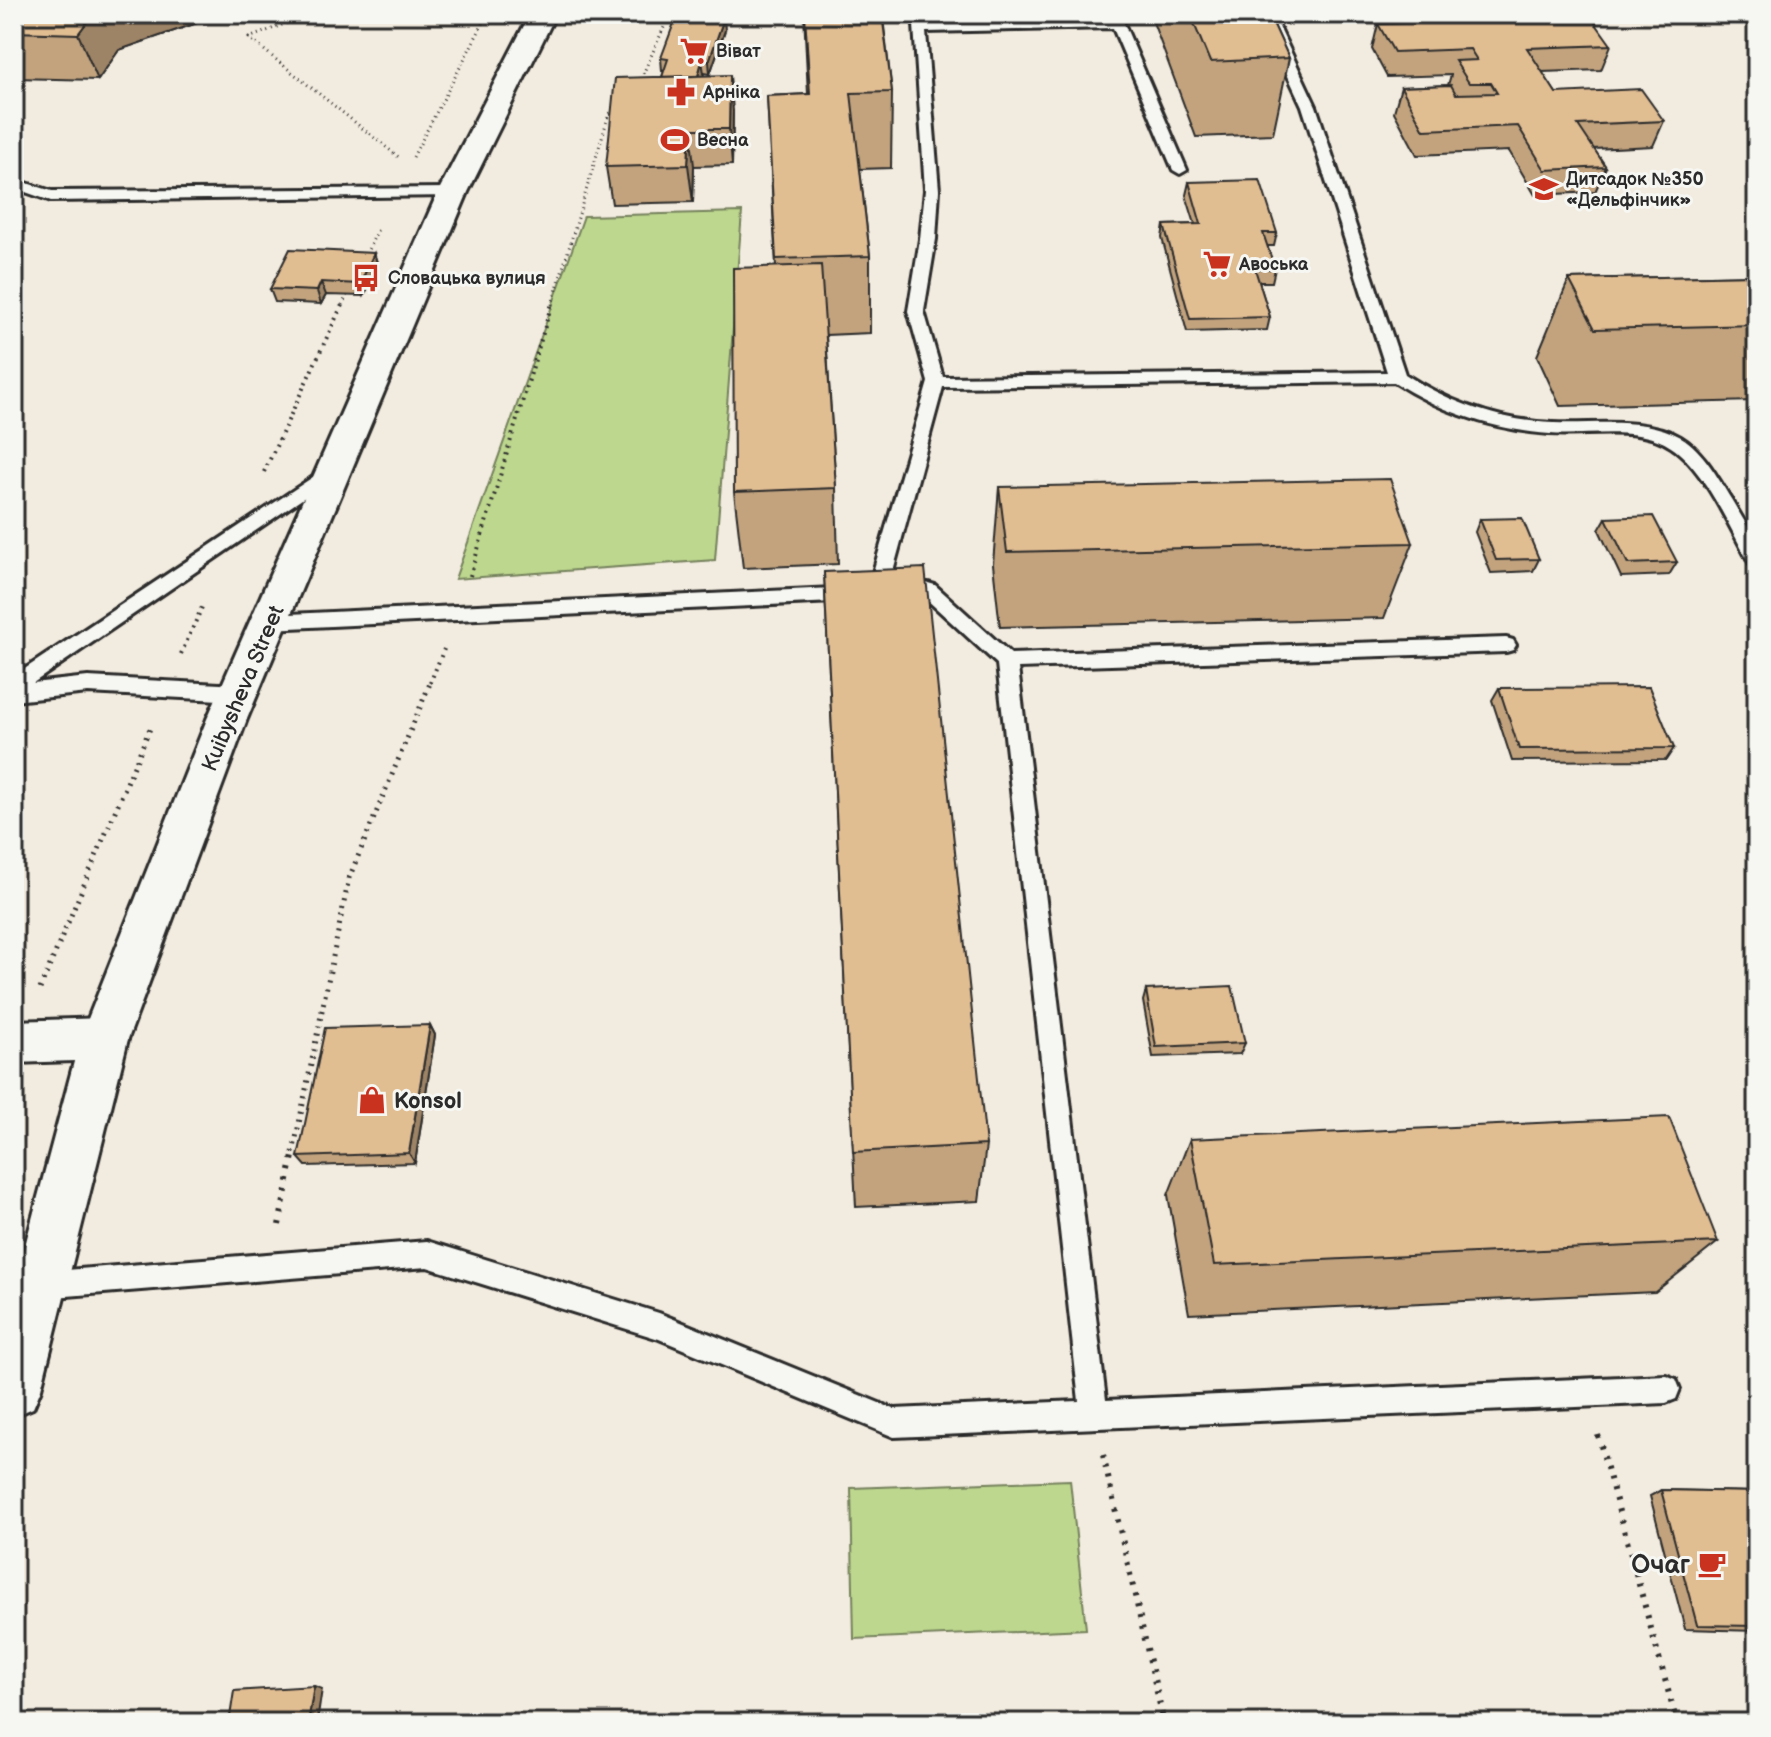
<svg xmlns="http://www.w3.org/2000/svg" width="1771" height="1737" viewBox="0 0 1771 1737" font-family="'Balsamiq Sans',sans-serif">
  <rect width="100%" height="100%" fill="#f2ebdf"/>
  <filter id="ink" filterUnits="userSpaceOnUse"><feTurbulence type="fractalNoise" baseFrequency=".0125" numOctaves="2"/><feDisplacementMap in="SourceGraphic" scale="16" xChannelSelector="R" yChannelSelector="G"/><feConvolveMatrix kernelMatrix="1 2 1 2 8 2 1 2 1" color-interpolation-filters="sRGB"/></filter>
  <g filter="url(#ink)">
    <path fill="#bdd78e" stroke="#74815c" stroke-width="2" d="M742 212 715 560 455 579 584 216Z
      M1070 1480 1086 1629 854 1639 851 1488Z"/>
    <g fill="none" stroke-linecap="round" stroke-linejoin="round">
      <defs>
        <path id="service" d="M1259 14H1273L1316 106 1405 374C1450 403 1500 421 1554 423 1595 425 1644 416 1681 437 1703 450 1718 478 1731 499 1745 523 1757 537 1757 566L1750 564C1730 529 1705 469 1671 447 1638 425 1588 437 1550 434 1494 430 1441 412 1394 382L943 387 887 593 877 600 870 598 867 593 928 382 908 311 920 239 925 190 914 25 1123 21 1187 170 1180 174 1173 170 1113 28 926 32 939 190 936 239 924 311 943 377 1387 372 1302 106Z
          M14 179 52 191 453 188 460 192 453 196 51 201 14 188Z
          M334 463 340 465 343 469 340 473 33 683 88 677 239 685 246 688 249 693 246 698 239 701 88 693 14 701V676Z
          M928 583 935 585 1011 654 1506 638 1513 640 1516 645 1513 650 1506 652 1018 668 1106 1400 1666 1375 1676 1379 1680 1389 1676 1399 1666 1403 894 1437 659 1339 427 1267 42 1298 33 1294 29 1285 33 1276 42 1272 427 1241 659 1313 894 1409 1079 1401 997 664 924 597 897 599 887 592 897 585Z
          M855 587 865 594 855 601 269 629 259 622 269 615Z"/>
        <path id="minor" d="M104 1018 121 1024 128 1039 121 1054 104 1060 14 1063V1021Z"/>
        <path id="secondary" d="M530 14H556L468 192 247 719 128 1039 41 1389 33 1408 14 1416V1287L80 1039 207 719 438 192Z"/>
      </defs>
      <use href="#service" stroke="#2b2b2b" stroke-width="6"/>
      <use href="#minor" stroke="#2b2b2b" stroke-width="6"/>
      <use href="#secondary" stroke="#2b2b2b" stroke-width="6"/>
      <path stroke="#2b2b2b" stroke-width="3" stroke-dasharray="1 4" stroke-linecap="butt" d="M310 14 249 38 401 159
        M673 14 811 17
        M639 83 670 14
        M413 157 488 14
        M364 258 379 227
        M342 305 348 293
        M552 305 609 114 616 110"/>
      <path stroke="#2b2b2b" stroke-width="4" stroke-dasharray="2 5" stroke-linecap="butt" d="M264 472 343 303
        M470 576 552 303
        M181 654 203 605
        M430 683 444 649"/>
      <path stroke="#2b2b2b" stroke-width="5" stroke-dasharray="2 6" stroke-linecap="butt" d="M40 989 151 726
        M293 1153 349 878 431 681"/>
      <path stroke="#2b2b2b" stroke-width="6" stroke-dasharray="3 8" stroke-linecap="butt" d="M279 1225 294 1151
        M1598 1435 1677 1723
        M1103 1455 1164 1723"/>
      <use href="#service" fill="#f6f6f2" fill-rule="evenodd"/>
      <use href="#minor" fill="#f6f6f2" fill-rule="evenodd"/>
      <use href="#secondary" fill="#f6f6f2" fill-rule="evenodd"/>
    </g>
    <path fill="#c2a37e" stroke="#2b2b2b" stroke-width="2" d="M14 14H223L119 50 98 80 14 78Z
      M804 14H1033L883 18 892 92 891 168 860 169 870 256V333L826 335 836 488 838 564 743 568 734 492 776 267 767 96 808 94Z
      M1150 14H1269L1289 58 1273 134 1196 137Z
      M1430 14H1504L1508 20 1611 45 1601 70 1542 72 1556 93 1664 121 1653 146 1594 149 1606 167 1595 192 1535 195 1509 151 1417 155 1394 112 1401 87 1448 85 1451 75 1387 77 1372 49 1378 24 1433 22Z
      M725 30 710 74 704 73 703 76 733 111 732 165 694 166 693 202 612 204 606 167 662 77 664 71H662L661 58Z
      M1189 182 1277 233 1274 246H1267L1275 269 1272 282H1259L1270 317 1267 330 1187 332 1162 238 1164 225 1195 224 1186 195Z
      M374 253 378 266 364 296 326 295 321 304 275 302 270 289Z
      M1757 275V405L1755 401 1560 406 1537 356 1569 279Z
      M999 487 1413 543 1384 618 1000 627 993 564Z
      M1606 518 1677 562 1669 575 1621 577 1599 530Z
      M1480 519 1539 559 1533 571 1491 573 1475 532Z
      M824 572 986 1145 979 1201 856 1207Z
      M1499 688 1674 748 1666 760 1512 761 1492 700Z
      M1146 990 1245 1043 1240 1054 1153 1057 1143 1001Z
      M430 1025 435 1035 415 1163 306 1166 298 1157Z
      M1190 1139 1718 1242 1655 1292 1189 1314 1168 1195Z
      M1661 1490 1757 1492V1631L1685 1629 1650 1496Z"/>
    <path fill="#9e8466" stroke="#2b2b2b" stroke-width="2" d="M93 14H223L119 50 98 80 78 34Z
      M724 18 725 30 710 74 709 61Z
      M702 61 704 73 693 112 692 100Z
      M730 75 733 111 732 165 729 129Z
      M690 129 694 166 693 202 688 165Z
      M374 253 378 266 364 296 360 284Z
      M321 282 326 295 321 304 317 291Z
      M430 1025 435 1035 415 1163 409 1153Z
      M314 1686 322 1689 317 1723H308Z"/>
    <path fill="#e1bd92" stroke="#2b2b2b" stroke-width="2" d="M14 14H93L78 34 14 32Z
      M805 14H882L892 92 851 93 870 256 776 259 767 96 810 94Z
      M1190 14H1269L1289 58 1210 62Z
      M1450 14H1504L1508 20 1591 17 1611 45 1527 48 1556 93 1641 89 1664 121 1578 125 1606 167 1545 170 1518 126 1424 130 1401 87 1451 85 1456 94 1497 93 1491 83H1469L1455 61 1477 60 1470 49 1394 52 1378 24 1455 21Z
      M677 15 724 18 709 61H702L698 76 662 77 668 59 661 58Z
      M730 75 729 129H690L688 165 606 167 615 78Z
      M1260 180 1277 233H1263L1275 269H1255L1270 317 1190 319 1164 225 1201 224 1189 182Z
      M290 249 374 253 360 284 321 282 317 291 270 289Z
      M821 265 836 488 734 492 733 268Z
      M1757 275V325L1595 329 1569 279Z
      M1390 479 1413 543 1007 552 999 487Z
      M1653 516 1677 562 1628 564 1606 518Z
      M1522 518 1539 559 1496 560 1480 519Z
      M925 568 986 1145 853 1152 824 572Z
      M1649 687 1674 748 1519 749 1499 688Z
      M1232 986 1245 1043 1156 1047 1146 990Z
      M430 1025 409 1153 298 1157 325 1028Z
      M1669 1117 1718 1242 1214 1265 1190 1139Z
      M1661 1490 1757 1492V1626L1697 1625Z
      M314 1686 308 1723H229L234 1691Z"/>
  </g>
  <defs>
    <symbol id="supermarket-bare" viewBox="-9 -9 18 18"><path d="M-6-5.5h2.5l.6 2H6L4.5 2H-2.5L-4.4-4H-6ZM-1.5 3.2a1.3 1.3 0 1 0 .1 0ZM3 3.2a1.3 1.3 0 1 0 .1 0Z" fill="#c8321e" stroke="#f6f6f2" stroke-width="2.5" paint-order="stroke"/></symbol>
    <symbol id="pharmacy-bare" viewBox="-9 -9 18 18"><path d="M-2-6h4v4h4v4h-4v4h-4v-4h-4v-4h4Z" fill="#c8321e" stroke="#f6f6f2" stroke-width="2.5" paint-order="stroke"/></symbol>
    <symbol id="stadium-bare" viewBox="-9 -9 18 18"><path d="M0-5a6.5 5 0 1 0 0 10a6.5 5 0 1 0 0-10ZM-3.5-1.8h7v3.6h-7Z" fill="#c8321e" stroke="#f6f6f2" stroke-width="2.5" paint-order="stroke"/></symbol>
    <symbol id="school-bare" viewBox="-9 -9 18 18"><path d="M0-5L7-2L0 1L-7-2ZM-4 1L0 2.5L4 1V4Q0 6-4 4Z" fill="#c8321e" stroke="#f6f6f2" stroke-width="2.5" paint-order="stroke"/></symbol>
    <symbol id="bus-bare" viewBox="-9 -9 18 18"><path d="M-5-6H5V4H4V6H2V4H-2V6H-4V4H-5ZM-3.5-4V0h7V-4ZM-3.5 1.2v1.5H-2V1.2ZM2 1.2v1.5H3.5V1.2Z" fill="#c8321e" stroke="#f6f6f2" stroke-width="2.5" paint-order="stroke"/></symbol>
    <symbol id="shop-bare" viewBox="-9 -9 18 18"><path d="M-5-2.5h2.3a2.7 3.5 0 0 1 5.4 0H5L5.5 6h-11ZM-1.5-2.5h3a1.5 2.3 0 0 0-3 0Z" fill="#c8321e" stroke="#f6f6f2" stroke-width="2.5" paint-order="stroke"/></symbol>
    <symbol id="cafe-bare" viewBox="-9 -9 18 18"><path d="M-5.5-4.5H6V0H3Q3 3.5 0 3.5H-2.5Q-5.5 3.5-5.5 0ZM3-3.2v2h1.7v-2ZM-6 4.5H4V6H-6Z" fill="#c8321e" stroke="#f6f6f2" stroke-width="2.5" paint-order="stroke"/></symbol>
  </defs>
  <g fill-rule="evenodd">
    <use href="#supermarket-bare" x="674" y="31" width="40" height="40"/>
    <use href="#pharmacy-bare" x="661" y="72" width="40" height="40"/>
    <use href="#stadium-bare" x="655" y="120" width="40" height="40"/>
    <use href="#school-bare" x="1524" y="169" width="40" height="40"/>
    <use href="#supermarket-bare" x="1197" y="244" width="40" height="40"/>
    <use href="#bus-bare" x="346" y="258" width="40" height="40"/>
    <use href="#shop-bare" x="352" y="1080" width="40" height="40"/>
    <use href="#cafe-bare" x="1692" y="1544" width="40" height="40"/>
  </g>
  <g text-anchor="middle" stroke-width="6" stroke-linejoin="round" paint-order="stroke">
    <g font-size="18" font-weight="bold" fill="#2b2b2b" stroke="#f6f6f2" text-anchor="start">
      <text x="716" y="57">Віват</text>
      <text x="703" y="98">Арніка</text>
      <text x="697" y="146">Весна</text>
      <text x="1566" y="185">Дитсадок №350<tspan x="1566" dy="21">«Дельфінчик»</tspan></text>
      <text x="1239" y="270">Авоська</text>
      <text x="388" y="284">Словацька вулиця</text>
    </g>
    <g font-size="22" fill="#2b2b2b" stroke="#f6f6f2">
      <text transform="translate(242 688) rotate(-67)" y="8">Kuibysheva Street</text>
    </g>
    <g font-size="22" font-weight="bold" fill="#2b2b2b" stroke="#f6f6f2" text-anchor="start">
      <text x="394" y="1108">Konsol</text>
    </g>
    <g font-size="26" font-weight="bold" fill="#2b2b2b" stroke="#f6f6f2" text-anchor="end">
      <text x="1690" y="1573">Очаг</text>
    </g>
  </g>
  <rect width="1771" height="1737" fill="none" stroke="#f6f6f2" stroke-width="48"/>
  <rect x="24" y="24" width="1723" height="1689" fill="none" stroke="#2b2b2b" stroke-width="3" filter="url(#ink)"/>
</svg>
